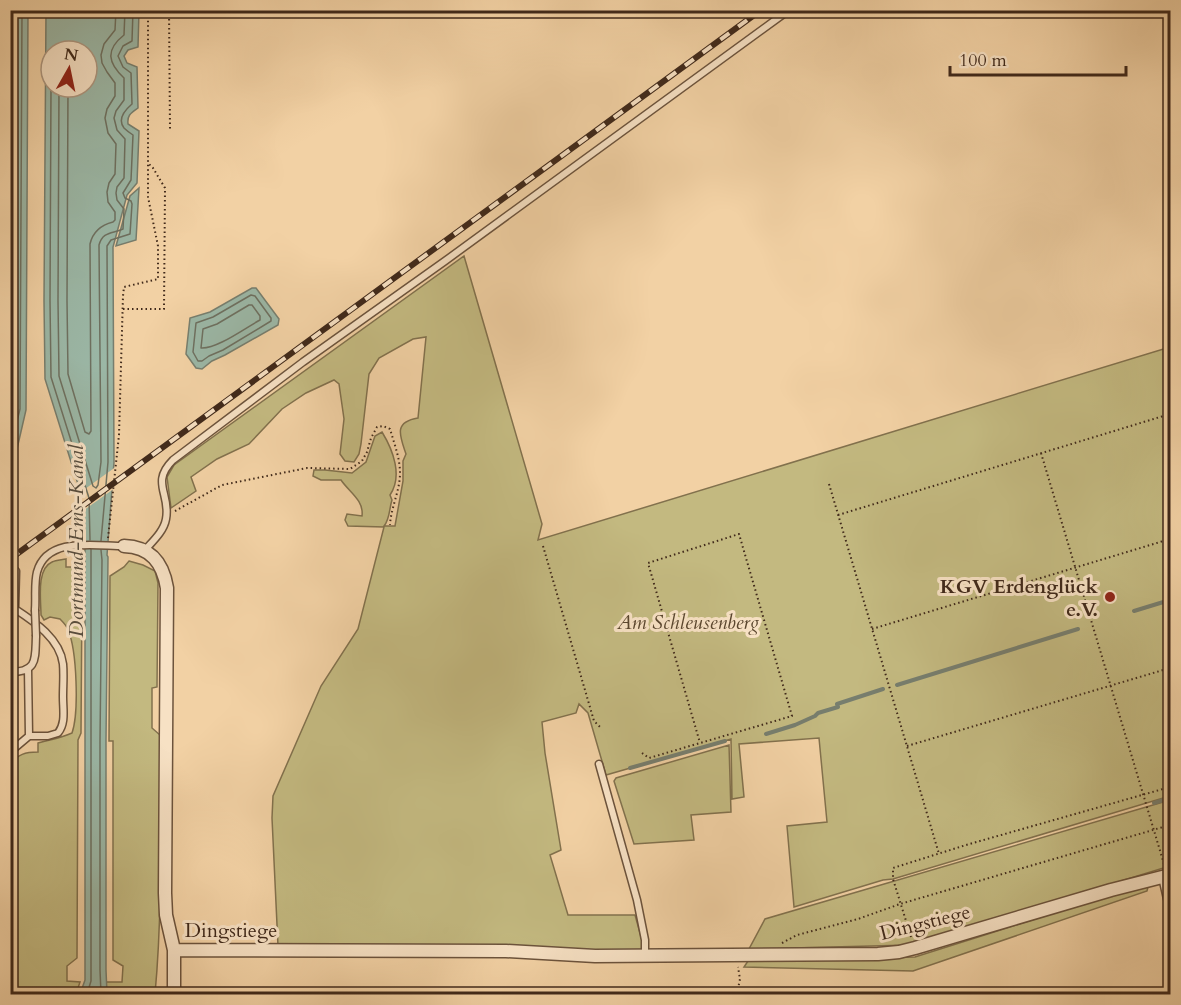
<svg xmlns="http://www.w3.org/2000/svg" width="1181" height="1005" viewBox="0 0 1181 1005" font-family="Cardo,serif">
  <rect width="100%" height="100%" fill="#f2d1a4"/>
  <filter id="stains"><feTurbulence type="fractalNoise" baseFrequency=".00333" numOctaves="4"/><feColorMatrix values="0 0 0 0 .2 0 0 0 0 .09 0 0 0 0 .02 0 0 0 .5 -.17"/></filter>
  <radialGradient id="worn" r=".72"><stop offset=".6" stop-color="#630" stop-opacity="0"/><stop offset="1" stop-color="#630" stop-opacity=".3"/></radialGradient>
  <path fill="#c3b980" stroke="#82714d" stroke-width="1.5" d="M464 256 542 524 538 540 1170 347V796L893 879 883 880 794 907 787 826 827 822 819 738 739 744 744 797 732 799 731 739 606 775 588 713 579 704 576 713 542 722 545 753 561 850 550 855 568 915H635L645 951H568L417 945 278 946 272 818 273 796 321 686 358 629 384 527 348 526 345 520 347 514 362 516C364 500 349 492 341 480H321L313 476 314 470H325L352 473 366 462 375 436 382 432C393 450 403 476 390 495L392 500C389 509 390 519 384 526H395L403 481V461L406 454C400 436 393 422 418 418L426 337 413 339 379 358 369 374 361 444 359 454 354 462 345 461 340 454 344 419 339 384 334 380 306 393 282 409 249 444 217 459 191 477 196 491 171 508 167 477 174 465Z
    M66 559V567H71L82 577V580L75 581V587H82V591L81 733 78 740 77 958 67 966V981L80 982 76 994H11V765C17 754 26 752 38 752V743C51 739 59 739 72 733 79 713 77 650 68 630 67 626 63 622 60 619L50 617 44 620 41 615C41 600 36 569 52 562 56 560 61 560 66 559Z
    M129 561 143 565 155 571 158 583 157 687 152 688V728L160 735C160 822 163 908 155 994H107L106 982H122L123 966 113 960V741H109L110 576 124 567Z
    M729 745 731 812 691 815 694 840 634 844 614 781 616 778Z
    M1170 800V866L911 945 749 949 765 919Z
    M1149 883 1147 891 913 971 744 967 748 961 915 957Z"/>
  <path fill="#9bb7a6" stroke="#777e6e" stroke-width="1.5" fill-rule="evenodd" d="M28 10 26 410 11 475 10 11Z
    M46 11H139L138 47 128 50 124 56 127 63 137 67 138 108C131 113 127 115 128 124L139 131 137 183 127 195 113 247 114 462 107 555 108 557 106 740V970L107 994H80L85 980V542L83 500 45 379 44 301ZM51 51H87V87H51Z
    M139 188 136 240 116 246 130 196Z
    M252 288H256L279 319 278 325 225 355 212 361 202 369 196 368 186 354 190 318 210 312Z"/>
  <path fill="#f2d1a4" d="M117 466 115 488 80 513 78 494Z"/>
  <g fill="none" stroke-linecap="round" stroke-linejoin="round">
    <path stroke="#6e7060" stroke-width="1.5" d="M51 87 50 301 51 377 89 498 90 540
      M59 87 58 301 59 376 93 486 96 488 98 485 101 462 99 245C103 231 112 234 123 229L124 209 117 200 116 193 117 187 124 178 125 139 117 130 114 118 116 111 124 100V78C108 63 105 50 124 35L125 10
      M68 87 67 301 68 374 85 432 89 434 91 431 90 244C93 231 101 225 113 222L115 220V212L108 202 107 192 109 183 115 174 116 144 108 133 105 118 107 109 115 96V83L107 72 102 63 101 55 104 44 115 30 116 10
      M251 295 255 296 271 318V321L223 350 209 356 202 361H198L193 352 196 323 213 317Z
      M249 305H252L260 316V320C245 328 217 349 201 348L203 329 217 324Z
      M10 417 13 408 15 10
      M10 449 20 409 22 10
      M101 541 108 462 107 246 111 240 130 234 132 204 131 201 125 198 123 193 131 180 133 135C130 133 127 131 124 128 117 119 125 110 132 104L131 73 123 67 118 56 123 46 132 41 133 10
      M101 550 102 560 100 740V970L101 994
      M87 994 91 981V549"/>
    <path stroke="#777e6e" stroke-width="4" d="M1134 611 1170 600
      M897 685 1078 629
      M766 734 795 725 815 716 818 713 838 707 837 704 883 689
      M630 768 725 741
      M1154 803 1170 798"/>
    <defs>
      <path id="lane" d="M145 550C153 541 164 531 166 519 171 494 150 483 173 460L303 362 445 261 789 10
        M16 571 15 609C35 622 60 639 63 664 64 675 63 686 63 697 63 710 66 723 58 733L48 736H29L28 669
        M35 610C36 598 34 584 37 572 47 536 95 546 124 546
        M10 672C38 672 35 659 36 636
        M10 752 29 736
        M599 764 637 900 645 940V955
        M1162 877 1167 899"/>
      <path id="street" d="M124 546C151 547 163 563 167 588L165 893 166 915 174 950V994
        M174 950 506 951 595 956 878 954 899 952 915 948 1111 890 1170 875"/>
    </defs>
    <use href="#lane" stroke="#6c533c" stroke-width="9"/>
    <use href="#street" stroke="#6c533c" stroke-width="15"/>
    <path stroke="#40291a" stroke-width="2" stroke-dasharray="1.5 3" stroke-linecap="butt" d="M169 10 170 129
      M123 309H164L165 188 153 168 148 163
      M1041 453 1164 864
      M829 484 939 854
      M175 511 222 485 307 468 350 469 362 461 367 452 371 438 377 427 383 426 390 429C394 443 400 458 400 473 400 491 391 507 390 525
      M838 515 1170 414
      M108 538 119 435 123 296 124 287 158 279V246L148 197V10
      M543 546 594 721 601 728
      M872 629 1170 539
      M907 746 1170 668
      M642 753 649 758 792 716 739 534 648 563 700 743
      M911 937 893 879V868L966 845 1170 787
      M782 943 797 935 858 919 900 904 1170 825
      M737 994 740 979 738 967"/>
    <use href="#lane" stroke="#f7e1c4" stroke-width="6"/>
    <use href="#street" stroke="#f7e1c4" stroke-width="12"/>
    <defs>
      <path id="rail" d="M10 559 761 10"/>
    </defs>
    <use href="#rail" stroke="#40291a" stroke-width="6"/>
    <use href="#rail" stroke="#f7e1c4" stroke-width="4" stroke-dasharray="11" stroke-linecap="butt"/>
    <defs>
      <path id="lane-bridge" d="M35 610 36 636"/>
    </defs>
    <use href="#lane-bridge" stroke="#6c533c" stroke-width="9" stroke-linecap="butt"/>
    <use href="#lane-bridge" stroke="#f7e1c4" stroke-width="6"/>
  </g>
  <circle fill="#8f2418" stroke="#f7e1c4" stroke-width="2" cx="1110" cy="597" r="6"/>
  <g text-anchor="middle" stroke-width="6" stroke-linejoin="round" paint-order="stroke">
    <g font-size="20" font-weight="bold" fill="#40291a" stroke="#f7e1c4" text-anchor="end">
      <text x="1098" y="593">KGV Erdenglück<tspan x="1098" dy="23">e.V.</tspan></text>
    </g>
    <g font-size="20" font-style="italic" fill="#5a462e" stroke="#f7e1c4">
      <text x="688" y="629">Am Schleusenberg</text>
    </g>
    <g font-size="20" fill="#40291a" stroke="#f7e1c4">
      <text transform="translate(925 922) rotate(-14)" y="7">Dingstiege</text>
      <text x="231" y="937">Dingstiege</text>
    </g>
    <g font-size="21" font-style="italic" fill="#574c3d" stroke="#f7e1c4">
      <text transform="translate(76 541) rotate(-90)" y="7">Dortmund-Ems-Kanal</text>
    </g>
  </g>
  <rect width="1181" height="1005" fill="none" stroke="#f2d1a4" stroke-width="36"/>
  <rect x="12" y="12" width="1157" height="981" fill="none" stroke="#40291a" stroke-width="3"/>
  <rect x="18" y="18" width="1145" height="969" fill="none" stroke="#40291a" stroke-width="1.5"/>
  <g transform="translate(69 69) rotate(9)"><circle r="28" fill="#f7e1c4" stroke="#ae9780" stroke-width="1.5"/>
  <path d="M0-4.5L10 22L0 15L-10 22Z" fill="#8f2418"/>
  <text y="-9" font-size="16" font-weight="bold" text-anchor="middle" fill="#40291a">N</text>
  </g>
  <path d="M950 66v9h176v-9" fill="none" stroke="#40291a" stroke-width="3"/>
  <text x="959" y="66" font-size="18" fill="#40291a" stroke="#f7e1c4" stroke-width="4.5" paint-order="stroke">100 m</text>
  <rect width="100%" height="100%" filter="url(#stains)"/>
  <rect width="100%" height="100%" fill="url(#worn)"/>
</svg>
